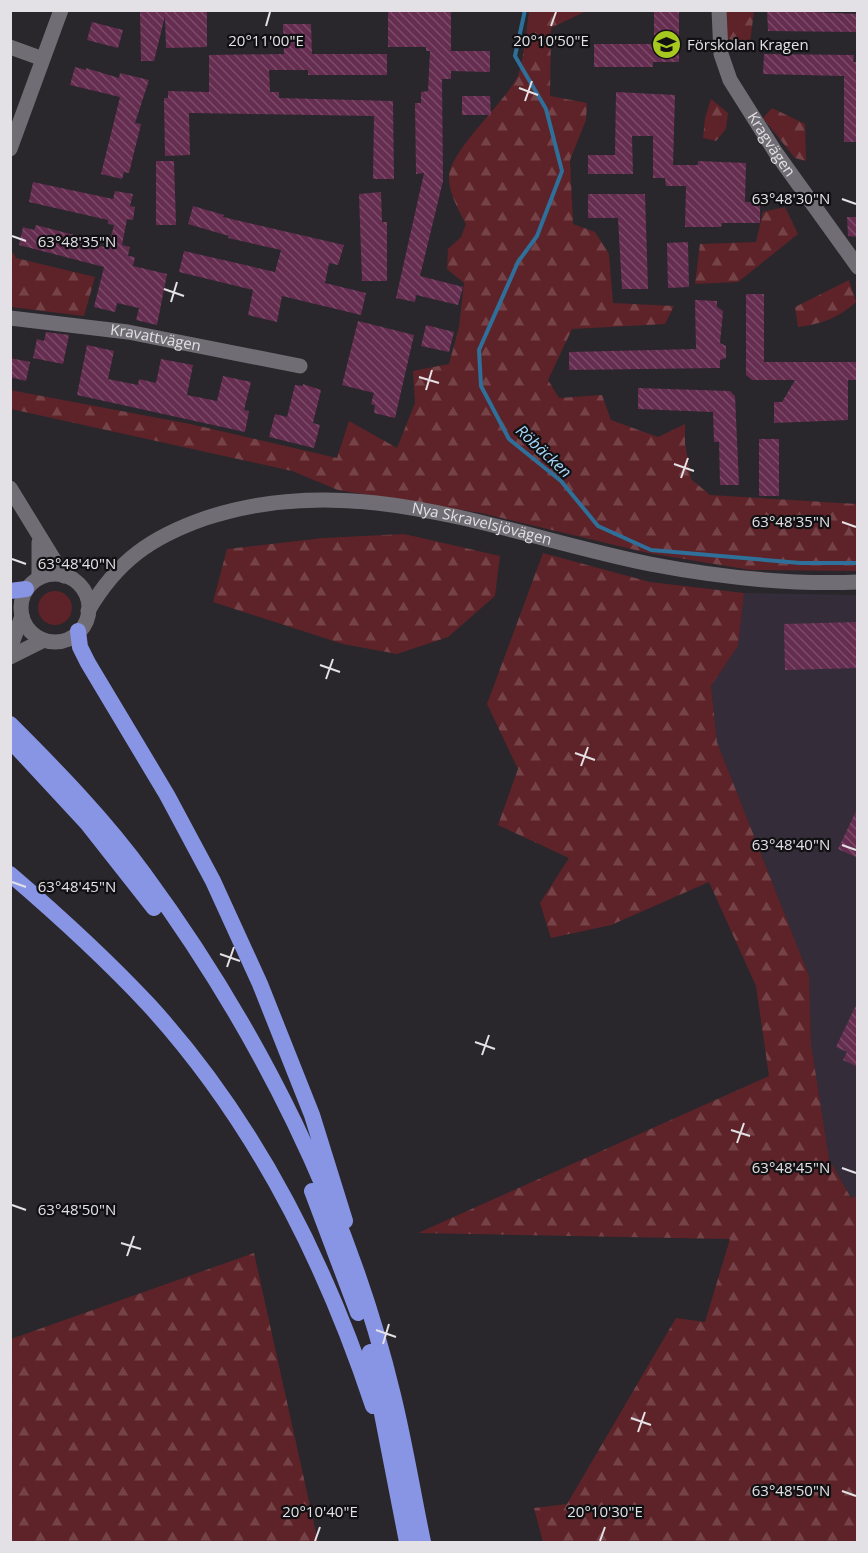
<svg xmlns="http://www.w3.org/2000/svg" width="868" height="1553" viewBox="0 0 868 1553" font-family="'Open Sans',sans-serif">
  <defs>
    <pattern id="forest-firs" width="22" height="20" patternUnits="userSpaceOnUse" patternTransform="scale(1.5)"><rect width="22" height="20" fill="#5e2328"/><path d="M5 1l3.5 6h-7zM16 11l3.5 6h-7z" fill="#754347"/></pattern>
    <pattern id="building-back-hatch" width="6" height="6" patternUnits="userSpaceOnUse" patternTransform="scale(1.5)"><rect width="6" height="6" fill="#652d50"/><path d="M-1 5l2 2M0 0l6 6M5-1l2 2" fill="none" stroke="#7b4b69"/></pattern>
  </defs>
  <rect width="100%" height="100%" fill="#29262c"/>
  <path fill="#342d39" d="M744 593 857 595 858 1196 851 1198 829 1159 811 1044 809 976 717 742 711 686 738 646Z"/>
  <path fill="#5e2328" d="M38 608a17 17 0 1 1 34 0a17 17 0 1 1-34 0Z"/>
  <path fill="url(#forest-firs)" d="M529 11H586L551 28 550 96 587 103 586 120 570 160 573 224 595 232 609 254 613 303 674 306 665 324 572 329 548 380 559 398 602 395 611 420 658 437 685 424V443L691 479 710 495 857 504V571L751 570 648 553 481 513 338 490 292 471 11 409 10 390 190 424 337 458 349 421 397 448 415 403 413 371 449 364 459 327 464 283 447 269 448 249 461 237 466 224C459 211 448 191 449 176 451 150 502 105 517 78 523 66 527 26 529 11Z
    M724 11H754L750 43 723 38Z
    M711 99 728 113 726 129 716 141 703 138 705 118Z
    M772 108 805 124 806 161 795 158 763 118Z
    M785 207 798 234 738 282 695 284 700 244 756 242 763 212Z
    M10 248 16 258 95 277 84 316 11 307Z
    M849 280 856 302C838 318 822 324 798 327L795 307Z
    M404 534 500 556 495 596 448 637 397 654 343 644 213 602 227 549 323 538Z
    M543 553 650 582 744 593 738 646 711 686 717 742 809 976 811 1044 829 1159 851 1198 857 1196V1542H543L534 1508 567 1504 676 1318 705 1322 730 1239 418 1233 769 1076 756 986 709 882 611 925 551 938 540 903 569 858 498 825 518 769 487 704Z
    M254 1253 318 1542H11V1339Z"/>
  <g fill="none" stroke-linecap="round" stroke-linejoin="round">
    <path stroke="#2e7099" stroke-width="4" d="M525 10 515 56 546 109 562 171 537 236 518 262 479 350 481 386 509 439 561 481 598 526 651 550 800 563H858"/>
  </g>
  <path fill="url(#building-back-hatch)" d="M140 10H207V47L166 48 165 16 154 61H141Z
    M388 10H451V51H490V72L451 71V79H442L443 181 420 276 463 287 458 305 416 295 415 302 396 298 424 173 416 174 415 103H421V92L428 91 430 51H426V47H388Z
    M654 10H679V62H653V67H594V44H654Z
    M767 10 858 14V32L768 31Z
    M92 22 123 30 118 48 87 40Z
    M283 24H311L312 54H387V75H308V70H269L270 92H279V98L393 101 394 179H373L374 116 189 113 190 155 165 156 164 98H168V91L209 92V55L284 54Z
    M764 54 854 55 853 62H858V142H844V76L763 74Z
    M75 67 86 70V68L119 78 120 73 149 80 135 123 141 124 129 173 124 172 122 179 101 174 120 97 70 85Z
    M616 92 675 95 673 165H698V161L746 163 745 202H760V223H722L721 227H685L686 186H666L665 178H653V136H632L633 174H588V155H615Z
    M462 96H490L491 115H462Z
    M156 161H174L176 225H156Z
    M33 182 113 199 115 191 133 194 130 206 135 207 133 220 127 219 122 245 130 247 128 256 135 257 133 266 167 274 157 325 136 320 139 308 117 303 115 312 94 307 104 267 19 245 23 227 34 230 36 225 78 236 77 240 108 248 114 225 108 224V220L29 202Z
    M381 192 382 222H387V281H362L359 194Z
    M588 194H645L648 289H622L618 218H588Z
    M193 206 224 215 223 217 344 245 338 265 329 263 325 283 366 293 361 315 282 296 277 322 248 315 253 290 179 272 184 251 275 272 281 250 228 238 229 236 188 224Z
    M847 217H858V237L848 236Z
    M688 242 689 287 668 288 667 243Z
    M746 294H764V362H858V380H848V420L774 423V402H782L795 380H752L746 375Z
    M695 300 717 301V307L723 311 720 343 726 346V358L720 360V368L569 370V352L696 349Z
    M358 321 414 335 395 418 374 413 375 405 371 404 374 393 342 385Z
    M426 325 454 332 449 352 421 346Z
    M46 332 69 335 63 364 33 358 37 339 44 341Z
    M87 345 114 351 108 379 138 385 139 379 156 383 161 359 193 365 187 395 217 401 223 376 251 382 244 410 249 411 245 432 77 395Z
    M10 358 30 362 26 381 10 377Z
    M303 384 321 390 313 423 320 425 314 448 269 437 275 414 287 417 295 385 303 386Z
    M638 388 730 391 735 396 739 485H720L719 442H714L713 412 638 409Z
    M759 439H779V496H759Z
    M858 622V668L785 670 784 624Z
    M858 807V858L838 849Z
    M858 1001V1067L843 1060 847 1052 836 1047Z"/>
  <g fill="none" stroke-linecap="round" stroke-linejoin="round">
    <g stroke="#716d75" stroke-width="15">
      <path id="s1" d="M719 10 721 54 730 80 776 153 858 267"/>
      <path id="s2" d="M10 318 128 332 300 366"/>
    </g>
    <path stroke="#716d75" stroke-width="15" d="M10 47 43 59
      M10 149 61 10
      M10 488 64 576
      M39 542V578"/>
    <g stroke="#716d75" stroke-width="15">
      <circle cx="55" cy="608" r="34"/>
      <path id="s3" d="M88 611C117 561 151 537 206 518 357 468 502 534 650 564 718 577 788 585 858 582"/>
      <path d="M10 649 22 616"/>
      <path d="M10 657 44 640"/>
    </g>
    <path stroke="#8895e4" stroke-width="16" d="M10 591 26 589
      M78 631 80 647 88 663 167 795 213 881 260 984 312 1115 345 1221
      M10 724C57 771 105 820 144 874 258 1029 348 1208 393 1395 405 1444 413 1494 423 1542
      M10 740 87 823 154 908
      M10 874C59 916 106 959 149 1005 253 1119 325 1261 373 1406
      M312 1191 358 1313
      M370 1352 407 1542"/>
  </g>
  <path fill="none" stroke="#e3e1e5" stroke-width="2" d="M266 26 270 12M551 26 556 12M519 88 538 95M525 101 532 81M842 199 856 204M12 236 26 241M164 289 184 296M171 302 177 282M419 377 439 383M426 390 432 370M674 464 694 471M681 478 688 458M842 522 856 527M12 559 26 564M320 665 340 672M326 679 333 659M575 753 595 760M581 766 588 747M842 845 856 850M12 882 26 887M220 954 240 961M227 967 234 947M475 1042 495 1049M482 1055 489 1035M731 1130 750 1136M737 1143 744 1123M842 1168 856 1173M12 1205 26 1210M121 1243 141 1249M127 1256 134 1236M376 1330 396 1337M383 1344 389 1324M631 1418 651 1425M638 1432 645 1412M842 1491 856 1496M315 1541 320 1527M600 1541 605 1527"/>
  <defs>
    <symbol id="school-disc" viewBox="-11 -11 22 22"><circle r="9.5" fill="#a7c81f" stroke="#111013"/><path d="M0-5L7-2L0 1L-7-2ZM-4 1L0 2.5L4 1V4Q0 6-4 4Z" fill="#111"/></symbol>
  </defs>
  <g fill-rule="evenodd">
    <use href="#school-disc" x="650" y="28" width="33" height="33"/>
  </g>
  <g text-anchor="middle" stroke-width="4.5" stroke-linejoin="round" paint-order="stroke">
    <g font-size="15" fill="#e3e1e5" stroke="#111013" text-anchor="start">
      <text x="687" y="50">Förskolan Kragen</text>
    </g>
    <g font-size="15" fill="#e3e1e5" stroke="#111013">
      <text dy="5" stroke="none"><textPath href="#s1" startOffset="148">Kragvägen</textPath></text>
      <text dy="5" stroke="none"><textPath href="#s2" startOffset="147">Kravattvägen</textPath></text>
      <text dy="5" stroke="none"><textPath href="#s3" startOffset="434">Nya Skravelsjövägen</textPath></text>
    </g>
    <g font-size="16" font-style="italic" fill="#a3d7fb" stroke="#111013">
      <text transform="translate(544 451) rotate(43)" y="6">Röbäcken</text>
    </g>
  </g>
  <g font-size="15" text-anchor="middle" fill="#e3e1e5" stroke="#111013" stroke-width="4.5" stroke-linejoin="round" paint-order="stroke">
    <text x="266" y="46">20°11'00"E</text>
    <text x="551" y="46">20°10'50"E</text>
    <text x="791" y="204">63°48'30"N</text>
    <text x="77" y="247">63°48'35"N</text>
    <text x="791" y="527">63°48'35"N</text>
    <text x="77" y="569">63°48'40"N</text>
    <text x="791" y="850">63°48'40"N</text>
    <text x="77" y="892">63°48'45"N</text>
    <text x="791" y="1173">63°48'45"N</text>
    <text x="77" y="1215">63°48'50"N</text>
    <text x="791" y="1496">63°48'50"N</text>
    <text x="320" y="1517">20°10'40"E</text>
    <text x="605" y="1517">20°10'30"E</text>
  </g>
  <rect width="868" height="1553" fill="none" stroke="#e3e1e5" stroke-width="24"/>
</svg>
